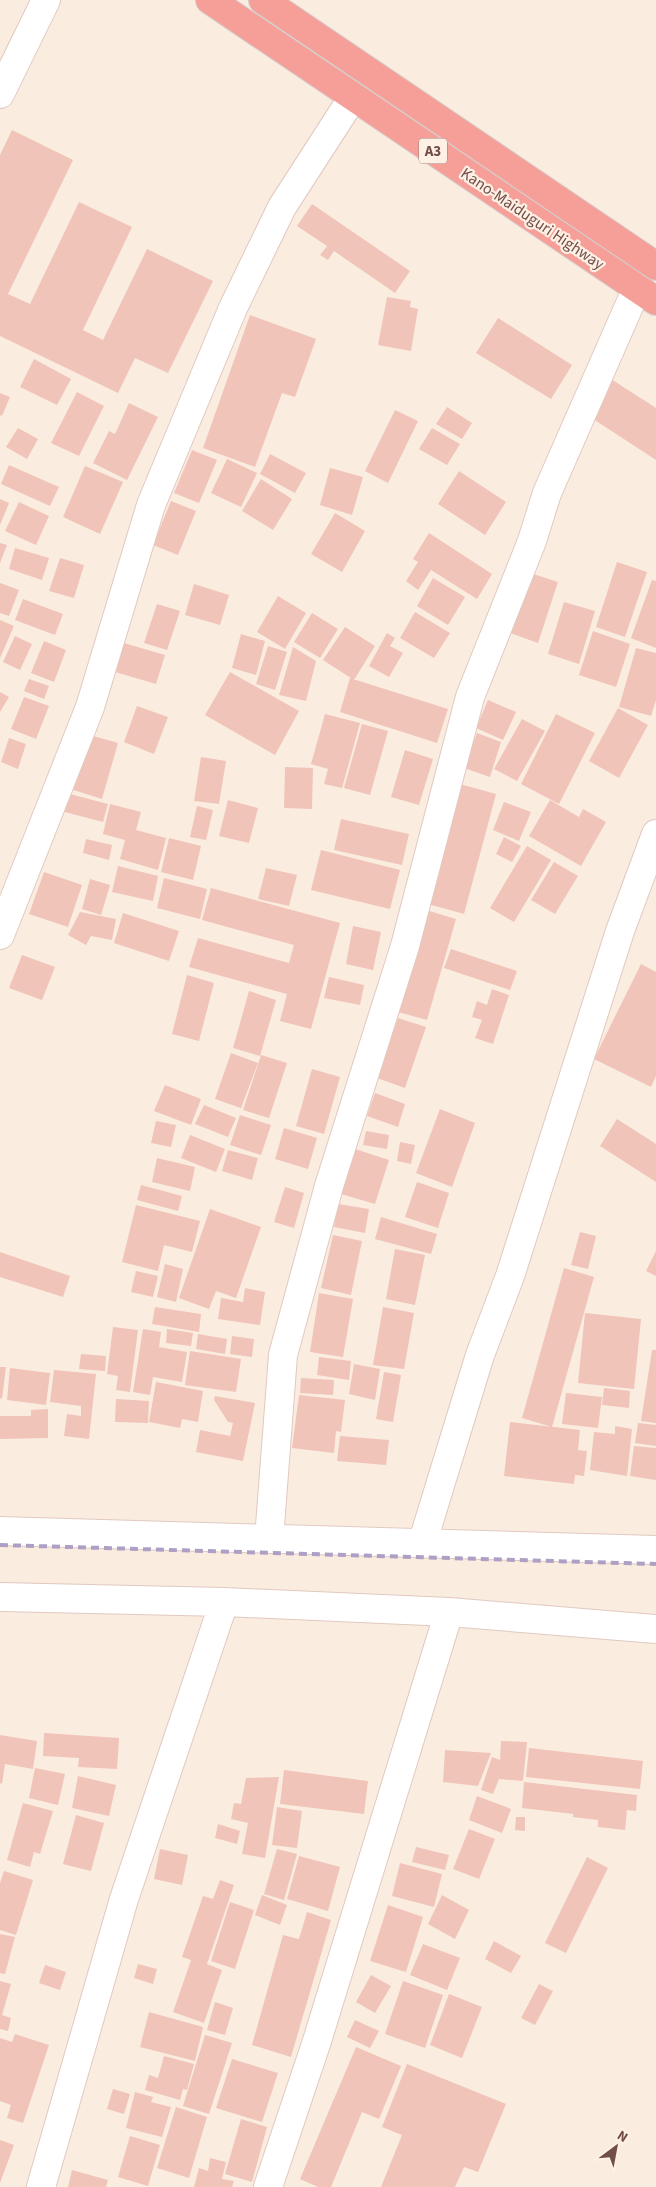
<svg xmlns="http://www.w3.org/2000/svg" width="656" height="2187" viewBox="0 0 656 2187" font-family="'Source Sans 3',sans-serif">
  <rect width="100%" height="100%" fill="#fbece0"/>
  <path fill="#f0c4b9" d="M12 130 73 160 8 294 30 304 79 202 132 227 83 330 103 340 147 249 213 281 168 373 135 358 118 393 0 336V155Z
    M312 204 410 271 395 293 334 251 328 260 320 255 327 246 297 226Z
    M387 297 411 301 410 307 418 309 411 351 378 345Z
    M250 315 316 339 295 397 282 393 255 467 203 448Z
    M498 318 572 365 551 399 476 353Z
    M34 359 71 379 57 405 20 387Z
    M611 379 656 408V460L587 415Z
    M77 392 104 406 79 456 51 443Z
    M0 393 10 397 2 416 0 415Z
    M129 403 158 417 127 480 93 463 109 431 115 434Z
    M447 407 472 423 462 439 436 424Z
    M395 410 418 421 388 483 365 471Z
    M18 428 38 439 27 459 6 447Z
    M432 428 460 444 447 465 419 449Z
    M192 450 217 460 199 503 174 493Z
    M270 454 306 473 295 493 260 474Z
    M227 459 257 473 241 507 211 493Z
    M9 465 59 487 50 506 1 484Z
    M85 466 123 482 100 534 63 517Z
    M330 468 363 477 352 515 320 505Z
    M459 471 506 502 485 535 438 504Z
    M261 479 292 499 273 530 242 511Z
    M0 499 9 503 0 525Z
    M171 501 196 511 178 555 153 545Z
    M19 502 49 516 36 545 5 531Z
    M335 513 365 531 342 572 311 554Z
    M429 533 492 574 477 599 431 570 418 590 406 581 418 562 413 559Z
    M0 543 7 545 0 563Z
    M15 548 49 558 42 580 9 569Z
    M60 558 84 565 74 598 49 591Z
    M617 562 647 572 625 637 596 627Z
    M527 572 558 582 538 643 507 632Z
    M433 578 465 597 448 625 417 606Z
    M652 580 656 581V648L631 638Z
    M0 583 19 590 9 616 0 613Z
    M194 584 229 595 220 625 185 615Z
    M278 596 306 613 285 649 257 632Z
    M23 599 63 614 55 635 15 620Z
    M564 602 595 611 579 664 548 654Z
    M157 604 180 611 167 650 144 643Z
    M415 612 450 633 434 658 400 638Z
    M312 613 338 629 320 658 294 642Z
    M0 620 14 626 0 658Z
    M345 627 375 646 354 680 323 660Z
    M593 631 630 644 616 687 579 675Z
    M387 633 395 638 390 646 403 653 389 677 369 666Z
    M241 634 265 641 256 675 232 668Z
    M15 636 32 644 20 670 3 662Z
    M44 641 66 650 54 682 31 673Z
    M124 643 165 655 156 684 115 672Z
    M268 646 287 652 275 690 256 684Z
    M293 647 316 661 306 701 279 695Z
    M636 648 656 653V700L651 716 619 707Z
    M230 672 299 711 275 755 205 715Z
    M350 678 448 709 437 743 340 712Z
    M29 679 49 686 44 699 24 691Z
    M0 692 9 697 0 712Z
    M24 697 49 706 36 739 11 729Z
    M488 700 516 712 503 740 476 728Z
    M137 706 168 717 154 754 124 742Z
    M618 708 648 725 619 778 589 761Z
    M325 714 360 723 342 788 324 784 328 769 311 764Z
    M556 714 595 733 559 804 521 784Z
    M522 719 545 731 517 781 494 769Z
    M362 724 388 731 370 795 344 788Z
    M83 733 118 743 102 799 67 788Z
    M477 733 501 742 490 777 464 768Z
    M9 738 26 744 18 769 1 762Z
    M405 750 433 759 419 805 391 797Z
    M201 757 226 761 219 804 194 801Z
    M285 767 313 768 312 809 284 808Z
    M460 784 496 794 464 914 428 904Z
    M66 793 108 804 103 822 61 811Z
    M228 800 258 808 249 843 219 836Z
    M550 800 579 817 583 809 606 822 581 866 529 836Z
    M504 802 531 812 519 841 493 830Z
    M110 804 141 812 136 830 166 838 158 870 120 859 125 840 103 834Z
    M197 806 213 810 206 840 190 837Z
    M341 819 409 834 402 865 334 850Z
    M504 837 521 846 512 862 496 854Z
    M169 838 201 846 193 880 161 872Z
    M86 839 112 845 109 860 83 853Z
    M527 846 551 860 514 922 490 908Z
    M321 850 400 870 390 909 311 890Z
    M554 862 578 876 555 914 531 900Z
    M118 866 158 876 153 901 112 892Z
    M266 868 297 875 289 906 258 899Z
    M44 872 82 885 68 927 29 914Z
    M164 878 207 889 200 919 157 908Z
    M90 879 110 885 101 915 82 909Z
    M211 888 340 923 311 1029 280 1021 287 994 189 967 198 938 289 963 294 945 202 920Z
    M426 910 456 919 427 1020 398 1012Z
    M80 912 116 919 112 940 91 936 86 945 68 935Z
    M123 913 179 931 169 961 114 943Z
    M353 926 381 932 373 970 346 964Z
    M451 949 517 971 510 990 444 968Z
    M22 955 55 967 42 1000 9 988Z
    M641 964 656 972V1076L651 1087 594 1059Z
    M187 975 214 983 199 1041 172 1034Z
    M329 977 364 985 360 1005 324 998Z
    M492 989 509 995 493 1044 475 1038 482 1020 472 1017 477 1001 487 1005Z
    M249 991 276 1000 260 1056 233 1048Z
    M398 1018 426 1027 405 1088 377 1078Z
    M231 1053 258 1063 241 1108 215 1099Z
    M261 1055 287 1063 269 1118 243 1110Z
    M312 1069 340 1077 324 1134 296 1126Z
    M165 1085 201 1099 191 1125 154 1111Z
    M375 1093 405 1104 398 1127 367 1116Z
    M204 1105 236 1118 228 1137 195 1124Z
    M440 1109 475 1123 452 1187 416 1173Z
    M240 1115 271 1125 261 1155 230 1145Z
    M617 1119 656 1144V1182L600 1146Z
    M156 1121 176 1125 171 1147 151 1143Z
    M284 1128 317 1138 308 1169 275 1159Z
    M366 1131 389 1135 387 1149 363 1145Z
    M190 1135 225 1149 216 1172 181 1158Z
    M400 1142 415 1145 411 1164 397 1161Z
    M355 1149 389 1160 375 1204 341 1194Z
    M228 1150 258 1158 252 1180 222 1171Z
    M157 1158 195 1167 190 1191 152 1182Z
    M417 1182 449 1193 438 1228 405 1217Z
    M141 1185 182 1196 178 1211 137 1200Z
    M285 1187 304 1193 294 1228 274 1222Z
    M338 1204 369 1209 365 1233 334 1227Z
    M136 1205 200 1221 192 1252 164 1245 158 1271 122 1262Z
    M210 1209 261 1227 236 1298 216 1291 209 1309 179 1298Z
    M381 1217 437 1234 431 1254 375 1239Z
    M580 1232 596 1236 588 1269 571 1265Z
    M333 1235 362 1241 351 1295 321 1288Z
    M395 1249 425 1255 415 1305 386 1299Z
    M656 1251V1276L646 1271Z
    M0 1252 70 1276 63 1297 0 1277Z
    M165 1264 183 1269 176 1302 157 1297Z
    M564 1268 594 1277 552 1427 522 1418Z
    M136 1271 158 1276 153 1297 131 1292Z
    M245 1288 265 1292 260 1325 218 1319 221 1298 243 1302Z
    M319 1293 353 1299 343 1357 310 1352Z
    M155 1307 201 1314 199 1332 152 1324Z
    M383 1307 414 1313 404 1369 373 1365Z
    M585 1313 641 1319 634 1389 578 1383Z
    M113 1327 138 1330 130 1392 116 1390 118 1376 107 1374Z
    M143 1329 161 1332 159 1347 187 1352 182 1382 153 1377 150 1395 133 1392Z
    M167 1329 193 1333 191 1346 166 1343Z
    M198 1334 227 1339 225 1354 196 1349Z
    M232 1336 254 1339 252 1357 230 1354Z
    M652 1350H656V1423L641 1421Z
    M190 1351 241 1359 236 1392 185 1385Z
    M81 1354 106 1356 105 1371 79 1369Z
    M319 1357 351 1361 349 1380 317 1375Z
    M354 1364 380 1369 375 1400 349 1394Z
    M0 1367H6L2 1399 0 1398Z
    M10 1368 50 1373 46 1405 7 1400Z
    M54 1370 96 1374 89 1439 64 1436 67 1414 81 1416V1406L50 1402Z
    M384 1372 401 1375 393 1422 376 1419Z
    M301 1378 334 1380 333 1395 300 1393Z
    M156 1382 203 1391 198 1422 182 1419 180 1428 149 1422Z
    M604 1388 630 1391 629 1408 602 1405Z
    M566 1393 602 1397 598 1428 562 1424Z
    M299 1395 345 1400 341 1432 336 1431 334 1453 292 1448Z
    M215 1396 255 1403 243 1461 196 1452 200 1430 230 1436 233 1423 228 1422 214 1400Z
    M116 1399 149 1401 148 1423 115 1422Z
    M48 1409V1438L0 1439V1416H31V1410Z
    M510 1422 580 1430 578 1450 587 1451 584 1476 575 1475 574 1484 504 1476Z
    M638 1423 656 1425V1446L635 1443Z
    M615 1426 632 1429 627 1476 590 1470 594 1432 615 1434Z
    M340 1436 389 1440 386 1465 337 1461Z
    M634 1446 656 1448V1480L630 1476Z
    M44 1733 119 1738 117 1769 78 1767 79 1758 43 1756Z
    M0 1735 37 1741 33 1769 5 1764 2 1784 0 1783Z
    M501 1741 527 1742 523 1781 499 1779 493 1794 481 1790 492 1757 500 1760Z
    M529 1748 643 1761 640 1789 526 1777Z
    M445 1750 491 1753 478 1786 443 1782Z
    M35 1768 65 1774 58 1805 29 1798Z
    M284 1770 368 1781 364 1814 280 1804Z
    M78 1776 116 1785 109 1816 72 1808Z
    M279 1777 265 1858 242 1854 248 1823 231 1819 234 1803 241 1804 246 1778Z
    M524 1782 637 1795 636 1811 627 1810 625 1830 598 1827V1820L573 1817V1814L522 1808Z
    M477 1796 511 1809 502 1833 469 1820Z
    M23 1803 53 1811 40 1854 34 1852 30 1867 7 1860Z
    M277 1807 302 1811 297 1848 272 1845Z
    M76 1815 104 1823 91 1871 63 1864Z
    M516 1817H525V1831L515 1830Z
    M218 1824 240 1831 237 1844 215 1838Z
    M469 1829 495 1839 479 1879 453 1869Z
    M416 1847 449 1855 445 1870 412 1862Z
    M160 1849 188 1855 182 1885 154 1879Z
    M277 1849 297 1854 284 1900 264 1894Z
    M299 1856 340 1867 328 1911 287 1899Z
    M587 1857 608 1868 566 1953 545 1943Z
    M400 1863 442 1874 434 1907 392 1896Z
    M4 1871 33 1880 16 1935 0 1930V1883Z
    M220 1880 234 1885 207 1964 222 1970 204 2023 173 2012 191 1960 182 1957 203 1896 213 1899Z
    M262 1895 287 1905 280 1925 255 1915Z
    M442 1895 469 1910 455 1939 428 1924Z
    M230 1902 254 1910 235 1969 211 1961Z
    M388 1905 423 1917 406 1972 370 1961Z
    M307 1912 331 1920 291 2057 252 2045 283 1935 299 1939Z
    M0 1934 15 1937 5 1974 0 1973Z
    M494 1941 521 1956 511 1973 485 1959Z
    M423 1944 460 1958 447 1990 410 1975Z
    M138 1964 157 1969 153 1984 134 1978Z
    M45 1965 66 1972 60 1990 39 1983Z
    M371 1975 391 1986 375 2013 356 2002Z
    M0 1981 11 1984 2 2015 11 2018 8 2031 0 2029Z
    M403 1981 443 1995 425 2048 385 2034Z
    M539 1984 553 1991 535 2025 521 2018Z
    M449 1994 482 2007 462 2058 430 2045Z
    M215 2002 233 2008 225 2035 207 2030Z
    M149 2012 203 2027 195 2061 140 2047Z
    M355 2020 379 2031 370 2048 347 2037Z
    M15 2034 49 2045 23 2123 7 2118 11 2105 0 2101V2038L12 2042Z
    M205 2035 232 2043 209 2114 183 2106Z
    M356 2047 401 2066 379 2119 362 2112 331 2187H318L300 2179Z
    M164 2056 194 2064 187 2090 183 2089 180 2100 145 2090 149 2075 158 2078Z
    M232 2059 278 2073 262 2122 216 2108Z
    M407 2064 506 2104 478 2172 464 2167 455 2187H381L402 2135 382 2127Z
    M113 2089 130 2094 124 2114 107 2109Z
    M135 2092 153 2097 151 2102 171 2107 162 2137 126 2128Z
    M176 2107 207 2117 189 2178 157 2168Z
    M241 2119 267 2127 252 2182 225 2174Z
    M130 2136 160 2145 148 2186 118 2177Z
    M0 2140 14 2145 0 2183Z
    M210 2158 226 2162 222 2179 234 2181 232 2187H194L199 2168 208 2171Z
    M72 2170 108 2180 106 2187H68Z"/>
  <g fill="none" stroke-linecap="round" stroke-linejoin="round">
    <defs>
      <path id="minor" d="M0 94 46 0
        M0 935 90 707 151 505 233 308 282 207 353 97
        M0 1531 656 1550
        M269 1539 283 1355 329 1186 405 946 470 697 532 541 547 493 637 288
        M422 1544 480 1355 510 1276 620 931 656 834
        M0 1597 224 1602 449 1612 656 1629
        M41 2187 124 1899 224 1602
        M268 2187 317 2041 449 1612"/>
      <path id="highway" d="M210 0 656 301
        M263 0 656 266"/>
    </defs>
    <use href="#minor" stroke="#e1c9c0" stroke-width="30"/>
    <use href="#highway" stroke="#d7cecc" stroke-width="30"/>
    <use href="#minor" stroke="#fff" stroke-width="28"/>
    <use href="#highway" stroke="#f59f98" stroke-width="28"/>
    <path stroke="#ada0c4" stroke-width="4" stroke-dasharray="8 5" stroke-linecap="butt" d="M0 1545 656 1564"/>
  </g>
  <g text-anchor="middle" stroke-width="4.5" stroke-linejoin="round" paint-order="stroke">
    <rect fill="#fff0e6" stroke="#9c7f77" stroke-width="1" x="419" y="138.5" width="28" height="25" rx="4"/>
    <g font-size="15" font-weight="bold" fill="#714f48">
      <text x="433" y="156">A3</text>
    </g>
    <g font-size="16" fill="#714f48" stroke="#fff0e6">
      <text transform="translate(533 218) rotate(34)" y="6">Kano-Maiduguri Highway</text>
    </g>
  </g>
  <g transform="translate(616 2147) rotate(32)" stroke="#fff0e6" stroke-width="4" paint-order="stroke">
  <path d="M0-4L9 19L0 12L-9 19Z" fill="#714f48"/>
  <text y="-8" font-size="14" font-weight="bold" text-anchor="middle" fill="#714f48">N</text>
  </g>
</svg>
